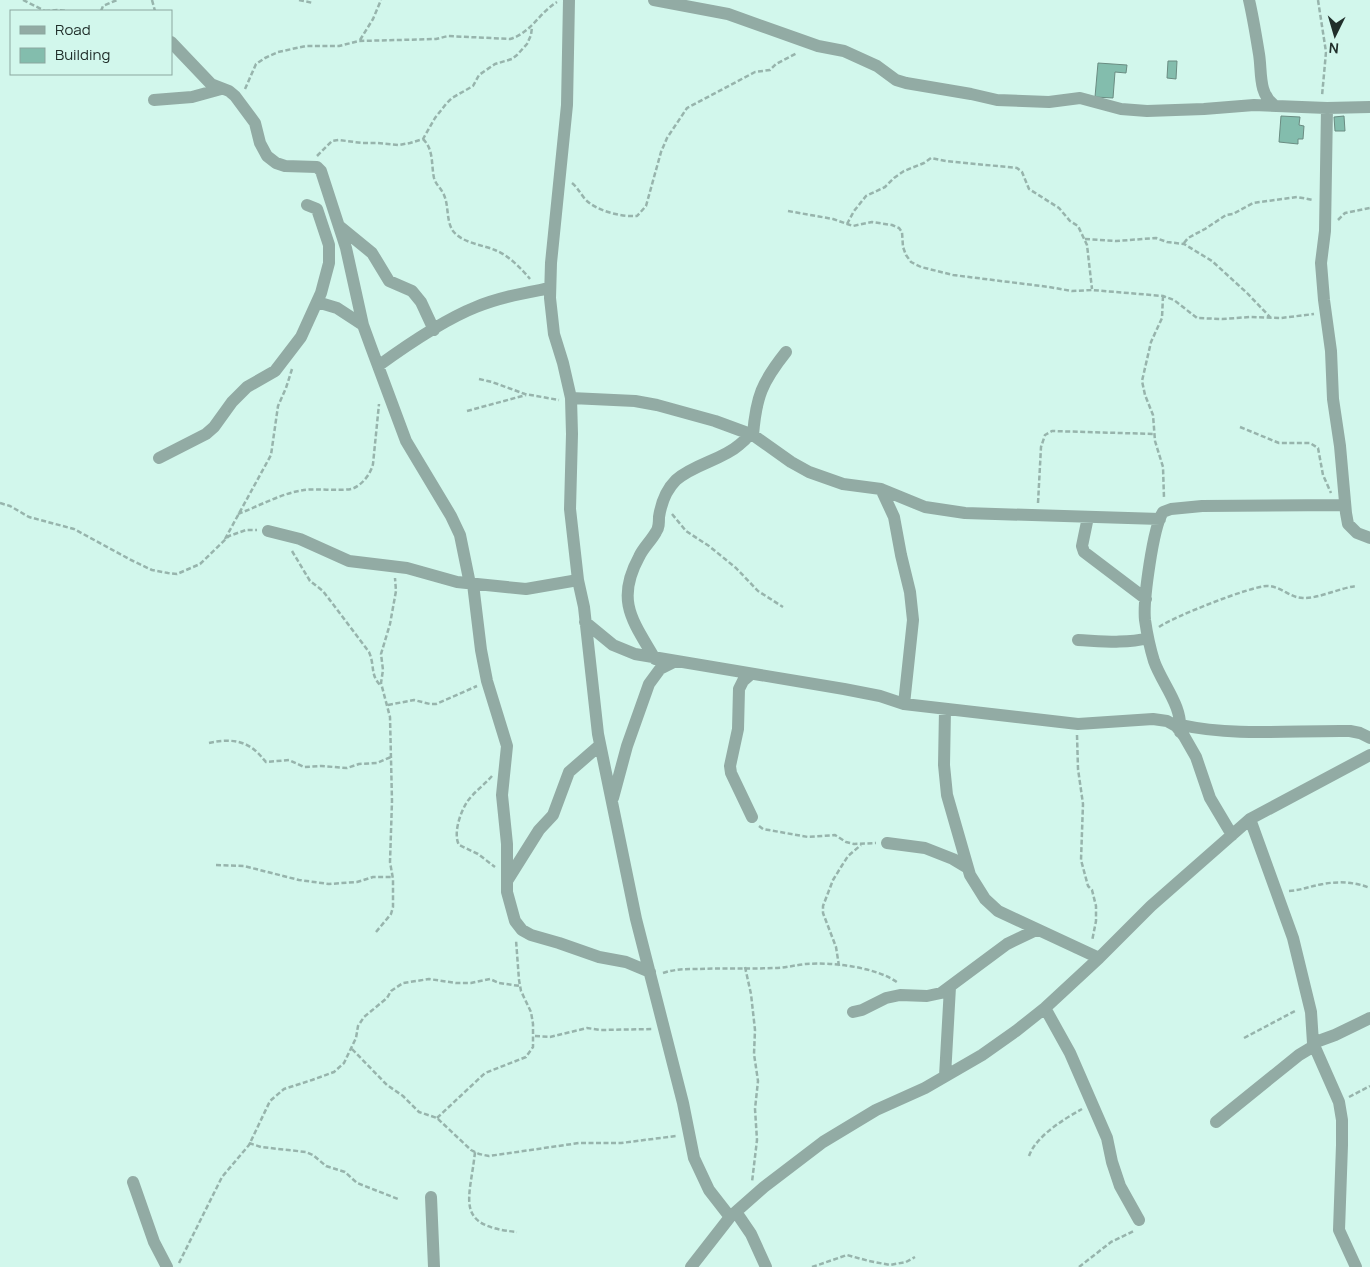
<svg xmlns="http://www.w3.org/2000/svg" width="1370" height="1267" viewBox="0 0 1370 1267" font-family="Manrope,sans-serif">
  <rect width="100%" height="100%" fill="#d2f7ec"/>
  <path fill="#83bdad" stroke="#6a8c82" d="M1168 61H1177L1176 79 1167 78Z
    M1098 63 1127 65 1126 73 1115 72 1113 98 1095 97Z
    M1281 116 1300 117 1299 125 1304 126 1303 139H1298V144L1279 142Z
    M1344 116 1345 131H1335L1334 117Z"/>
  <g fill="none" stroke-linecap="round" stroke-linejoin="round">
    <path stroke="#97b4ac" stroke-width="2.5" stroke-dasharray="5 2.5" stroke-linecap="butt" d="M23 0 45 11
      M152 0 155 11
      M299 0 313 3
      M1318 0 1326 52 1322 96
      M45 11 59 10 66 11
      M101 11 103 6 117 0
      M360 40 373 19 381 0
      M245 89 256 64 265 58 278 52 306 46H339L359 41 436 39 448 36 510 39C531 33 539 13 557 2
      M423 139C434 150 431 164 434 178 436 185 441 188 444 195 449 206 446 221 453 231 462 243 483 245 495 250 508 255 521 268 530 279
      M317 156 332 141 339 140 362 143H377L399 145 410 143 423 139 435 118 446 104 452 98 473 86 479 75 495 64 512 59 517 55 527 44 531 35 532 27
      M572 183C578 188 580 193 585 199 596 211 621 217 637 216L646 206 661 152 667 138 687 108 755 72 770 70 776 64 797 53
      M788 211 833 219 853 226 872 222 892 225 899 228 902 232 903 247 906 255 911 262 921 267 953 275 1049 287 1072 291 1092 290 1163 296 1174 300 1197 318 1222 319 1250 317 1281 318 1314 314
      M1338 220 1345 213 1370 208
      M847 224 854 211 866 196 885 187 894 178 904 171 924 163 931 158 946 161 1017 168 1022 172 1029 189 1059 208 1070 221 1078 226 1087 245 1092 289
      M1085 239 1116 241 1156 238 1167 242 1184 244 1212 261 1247 293 1270 317
      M1184 243 1188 238 1205 229 1226 215 1233 214 1253 203 1297 197 1313 200
      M1163 296 1162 318 1151 342 1142 381 1145 395 1153 415 1155 441 1163 467 1164 498
      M479 379 492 382 525 394 559 400
      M467 411 526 395
      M1240 427 1279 443H1310L1318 448 1323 475 1331 493
      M0 503 10 506 29 517 74 529 131 560 152 570 168 573 177 574 200 564 229 536 246 530H257
      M1038 503 1041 447 1045 435 1052 431 1154 434
      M238 514C259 506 282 493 304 490 317 488 346 492 354 488 363 484 371 473 373 464L379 404
      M672 514 686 531 709 546 736 568 758 591 783 607
      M225 539 271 455 278 406 286 388 292 369
      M292 551 310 581 323 591 369 652C375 666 370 674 380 685
      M1159 627C1173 617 1251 586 1267 586 1281 586 1290 598 1303 598 1317 599 1340 588 1356 586
      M388 705 414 700 430 704H436L477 686
      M1077 735 1078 769 1083 804 1081 860 1088 886 1092 890 1096 906V921L1092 941
      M209 743C226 739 244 739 258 753 261 756 263 759 266 762L289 760 304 767 321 766 347 768 359 764 377 763 391 757
      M492 776C484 785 473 793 467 802 460 813 453 834 459 845L478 854 495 867
      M759 826 763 829 808 837 835 835 846 842 854 844 876 843
      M216 865 244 866 299 880 329 884 357 882 373 877H392
      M1289 891C1303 890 1310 886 1323 884 1339 881 1355 882 1370 888
      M376 932 391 914 393 907V879L390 862 392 801 390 717 381 683 383 670 381 654 390 624 396 591 395 578
      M839 966 836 947 823 913V906L833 880 841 867 848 856 861 845
      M745 967 751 994 755 1030 754 1054 758 1081 755 1109 757 1140 752 1182
      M663 973C675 969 686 969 698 969 723 968 749 969 775 968 785 968 795 965 806 964 832 962 877 967 898 983
      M535 1036 550 1037 587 1028 601 1030 653 1029
      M1244 1038 1297 1010
      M352 1049 387 1085 403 1096 419 1112 437 1118 471 1150 479 1154 489 1156 579 1143H621L676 1136
      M1349 1097 1370 1086
      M437 1118 485 1073 526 1057 533 1047V1024L531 1012 521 991 519 980 516 940
      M249 1143 261 1147 306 1152 313 1155 326 1166 345 1172 357 1183 398 1199
      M475 1152C470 1200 453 1226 517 1232
      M1029 1156C1036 1136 1064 1119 1082 1109
      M179 1263 222 1177 249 1145 270 1101 284 1089 312 1080 334 1072 344 1063 356 1038 358 1026 364 1017 387 998 391 991 403 983 429 979 456 983H471L490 979 499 983 520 986
      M812 1267 847 1255 869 1261 890 1265 906 1262 915 1257
      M1079 1267 1111 1242 1134 1231"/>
    <path stroke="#92aba4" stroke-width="12" d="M569 0 567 105 551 263 550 298 554 334 563 363 571 398 572 434 570 509 578 580 584 607 598 734 636 919 683 1103 694 1158 709 1190 730 1217
      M654 0 728 14 818 46 844 51 877 66 896 80 906 83 971 94 997 100 1049 102 1080 98 1121 109 1147 111 1204 109 1254 105 1327 108 1370 107
      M1249 0C1253 17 1256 36 1259 54 1262 72 1258 93 1274 105
      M171 42 211 84 229 91 235 96 255 123 260 143 267 156 276 163 285 166 317 167 321 171 346 248 363 325 371 347 406 441 451 516 460 535 470 584
      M154 100 192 97 221 89
      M1327 108 1325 231 1321 263 1324 300 1331 351 1333 399 1340 446 1346 513 1348 524 1357 533 1370 538
      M339 226 372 253 389 281 412 291 421 302 434 330
      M317 302 337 308 363 325
      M378 366C407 345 443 320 476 307 500 297 525 293 550 288
      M571 398 635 401 657 405 715 421 753 435 791 462 809 472 843 484 881 489 925 507 965 513 1160 519
      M753 435C756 397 762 382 786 352
      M159 458 206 434 214 427 232 402 247 387 275 371 301 337 321 293 329 263V245L317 209 307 205
      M881 489 894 517 901 555 910 592 913 620 904 704
      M1088 517 1082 546 1084 552 1146 599
      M268 531 300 539 349 561 407 568 457 582 526 589 578 580
      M473 584 481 650 487 681 507 746 502 795 507 844V892L515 921 522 930 531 935 559 943 599 957 626 962 650 972
      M585 622 613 645 635 654 844 689 880 696 904 704 1078 724 1153 719 1167 721 1176 726 1184 736 1196 757 1210 798 1232 835
      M1078 640C1101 641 1125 644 1148 638
      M655 659C633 621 615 601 639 557 643 548 651 541 656 532 659 528 659 523 659 517 661 504 666 490 676 480 694 464 722 460 739 445 743 442 747 438 750 434
      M751 674 743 681 739 689 738 729 730 766 731 773 752 817
      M945 709 944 765 947 795 970 875 985 899 998 911 1099 958
      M1181 725C1237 737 1293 730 1350 731L1360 733 1370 738
      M1180 732C1183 706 1162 684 1154 661 1150 648 1147 634 1145 620 1143 601 1153 527 1163 512L1171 509 1202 506 1345 505
      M613 798 627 746 649 684 660 669 676 661
      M1250 819 1293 938 1311 1012 1313 1043 1339 1102 1342 1120V1145L1339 1230 1356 1267
      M887 843 925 848 953 859 968 868
      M507 881 539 830 553 815 569 772 600 745
      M1045 1008 1070 1053 1107 1138 1112 1162 1120 1186 1139 1220
      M853 1012 862 1010 886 998 900 995 927 996 941 993 1007 944 1036 930
      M1313 1043 1335 1035 1370 1018
      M945 1076 950 987
      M1216 1122 1299 1055 1314 1046
      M133 1182 154 1242 167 1267
      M431 1197 434 1267
      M736 1212 751 1234 766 1267
      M691 1267 730 1217 764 1187 823 1142 876 1110 925 1088 982 1055 1016 1031 1045 1008 1099 958 1151 906 1250 819 1370 755"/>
  </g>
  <rect x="10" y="10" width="162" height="65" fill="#d2f7ec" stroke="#8ba79f"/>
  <rect x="20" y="26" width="25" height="8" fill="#92aba4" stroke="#8ba79f"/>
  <text x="55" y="35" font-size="15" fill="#212f2b">Road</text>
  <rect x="20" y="48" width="25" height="15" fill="#83bdad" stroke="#8ba79f"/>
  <text x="55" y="60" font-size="15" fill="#212f2b">Building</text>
  <g transform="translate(1335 35) rotate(185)" stroke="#d2f7ec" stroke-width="4" paint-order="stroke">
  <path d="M0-4L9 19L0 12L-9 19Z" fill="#212f2b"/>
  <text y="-8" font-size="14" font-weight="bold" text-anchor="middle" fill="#212f2b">N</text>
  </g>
</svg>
